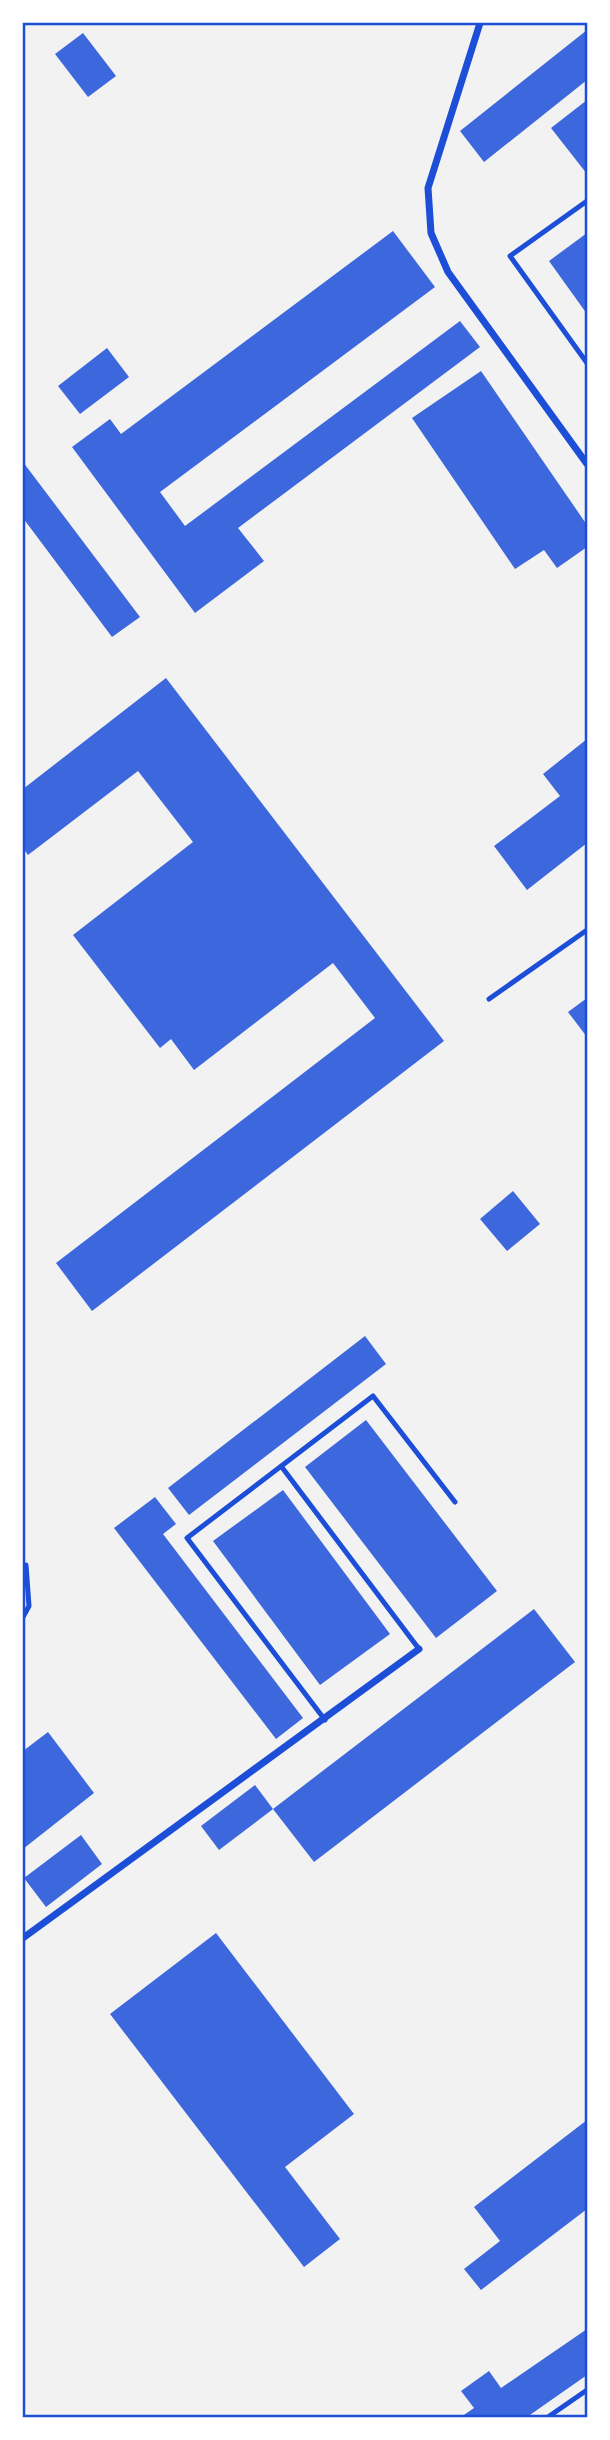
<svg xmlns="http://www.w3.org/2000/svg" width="610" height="2440" viewBox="0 0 610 2440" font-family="Bitter,serif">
  <rect width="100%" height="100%" fill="#f2f2f2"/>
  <path fill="#3d67dc" d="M587 30V80L484 162 460 131Z
    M83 33 116 76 88 97 55 54Z
    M587 100V174L551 128Z
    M393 231 435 287 160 492 185 526 460 321 480 347 238 528 264 561 195 613 72 447 110 419 121 434Z
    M587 233V314L549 261Z
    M107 348 129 377 80 414 58 386Z
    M481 371 587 525V547L557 568 544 550 515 569 412 418Z
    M23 462 140 617 112 637 23 518Z
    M166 678 444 1041 92 1311 56 1263 375 1018 333 963 194 1070 171 1039 160 1048 73 935 193 842 138 771 28 855 23 848V789Z
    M587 739V843L527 890 494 846 560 796 543 774Z
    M587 998V1037L568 1012Z
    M513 1191 540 1224 507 1251 480 1219Z
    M365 1336 386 1364 189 1515 168 1488Z
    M366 1420 497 1591 436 1638 305 1467Z
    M283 1490 390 1634 320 1685 213 1541Z
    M155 1497 176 1524 163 1534 303 1718 276 1739 114 1528Z
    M534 1609 575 1662 314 1862 273 1809Z
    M48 1732 94 1793 23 1849V1751Z
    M255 1785 273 1809 219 1850 201 1826Z
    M81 1835 102 1864 46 1907 24 1878Z
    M216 1933 354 2114 285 2167 340 2239 304 2267 110 2014Z
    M587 2120V2209L481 2290 464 2269 500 2241 474 2207Z
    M587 2329V2375L527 2417H461L474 2408 461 2391 489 2371 501 2388Z"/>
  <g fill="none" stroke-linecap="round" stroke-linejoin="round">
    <path stroke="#1d4ed8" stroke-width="5" d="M587 201 510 256 587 363
      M489 999 587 930
      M281 1466 419 1649
      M23 1617 29 1606 26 1565
      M325 1720 187 1538 373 1396 455 1502
      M548 2417 587 2390"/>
    <path stroke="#1d4ed8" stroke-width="7" d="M480 23 428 188 431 233 448 272 587 464
      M23 1938 419 1649"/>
  </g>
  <rect width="610" height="2440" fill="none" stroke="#ffffff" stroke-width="49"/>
  <rect x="24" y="24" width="562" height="2392" fill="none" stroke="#1d4ed8" stroke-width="2.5"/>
</svg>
